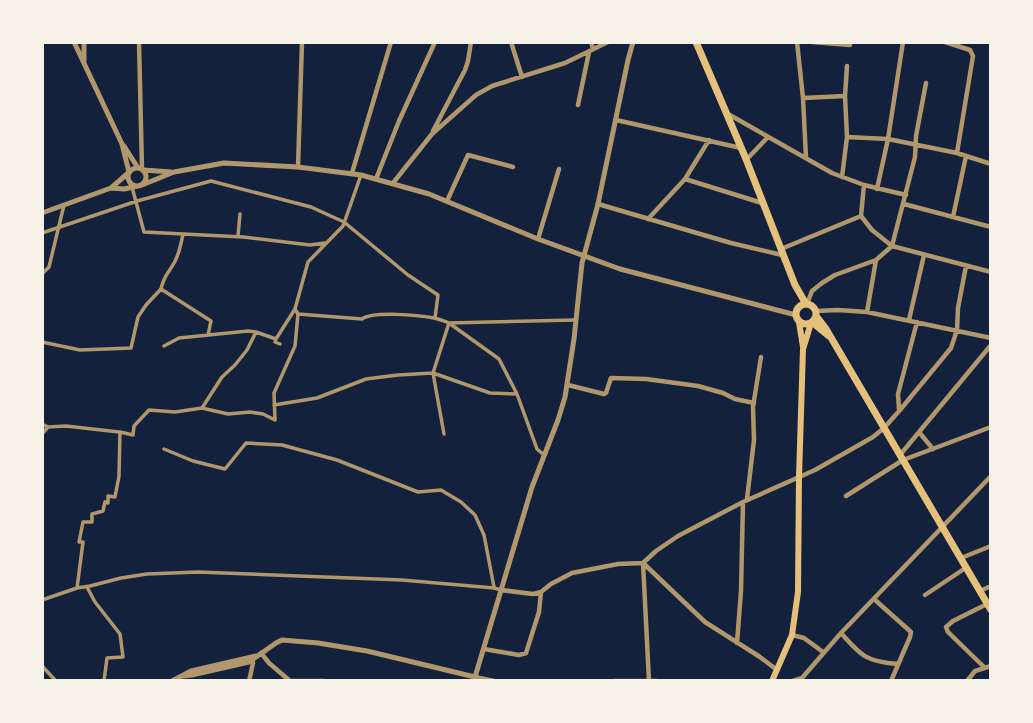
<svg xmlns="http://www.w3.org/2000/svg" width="1033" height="723" viewBox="0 0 1033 723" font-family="'Varela Round',sans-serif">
  <rect width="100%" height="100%" fill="#14213d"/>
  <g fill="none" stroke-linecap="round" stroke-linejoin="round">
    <path stroke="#b1986c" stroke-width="3.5" d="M132 187 144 232 243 237 310 245 325 243
      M42 233 137 201 211 181 311 207 344 222 408 275 438 295 435 318
      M183 234C181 244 179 255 174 263 168 274 164 275 161 289L211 321 208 335
      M238 236 240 214
      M42 274 49 267 64 205
      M298 314 362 319C373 311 418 315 434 318 439 319 444 321 449 323L576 320
      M276 339 275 342 280 344
      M42 342 80 350 131 348 138 317 146 305 161 289
      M164 346 179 338 248 331 256 332 276 339 295 309
      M274 405 317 398 366 379 398 375 433 373 490 393 517 394
      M202 408 222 377 235 365 247 350 256 332
      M275 420 274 393 295 346 298 314 295 309 308 262 343 226 361 175
      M42 424 48 427 66 426 119 432
      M42 434 48 427
      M444 434 433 373 449 323 499 359 517 394 537 449 544 455
      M164 449 193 461 225 469 246 443 282 445 337 460 418 492 441 490 461 502 475 515 484 535 494 587
      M87 587 95 602 120 634 123 657 107 658 104 681
      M77 588 83 542H79L83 522H92V514L103 511 105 502 108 503V496L115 497 119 476 120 432 133 435 134 426 149 410 175 412 202 408 228 414 250 412 263 414 275 420
      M42 600 77 588 90 586 121 578 147 574 198 572 402 580 494 588 501 590
      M42 666 56 681"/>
    <path stroke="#b1986c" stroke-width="4.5" d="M139 42 142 169
      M511 42 522 77
      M591 42 593 49
      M797 42 803 98 806 158
      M812 42 850 45
      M945 42 970 50 973 56 957 153
      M803 98 845 96
      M578 105 589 52
      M728 114 832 173 864 185 906 195
      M616 120 741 148
      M433 131 465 70 468 61 471 42
      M847 137 888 139 957 153 991 164
      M747 159 768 137
      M298 167 302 42
      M352 173 391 42
      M842 177 847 137 845 96 847 66
      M376 179 399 121 435 42
      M685 179 762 203
      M393 183 432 134 476 95 492 86 565 63 608 42
      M877 189 888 139 903 42
      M447 201 468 155 513 167
      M598 204 731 243 782 255
      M904 204 991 227
      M861 216 872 230 892 246 991 272
      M953 217 966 156
      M648 219 685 179 709 140
      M538 239 559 169
      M781 249 861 216 864 185
      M807 304 812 291 822 283 835 275 876 260 892 246 915 157 916 136 926 83
      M816 311 838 310 867 312 991 338
      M867 312 876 260
      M909 320 924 255
      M568 385 604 394 606 393 611 378 646 379 698 386 723 393 735 399 754 403
      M899 409 898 394 917 322
      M919 432 933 449
      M900 455 991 345
      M846 496 903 460 991 427
      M747 499 754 440 753 407 761 357
      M961 558 991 546
      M643 563 705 622 760 657 777 670
      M643 563 649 681
      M501 590 533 594 541 592 551 584 572 573 618 564 643 563 656 551 678 536 743 502 815 470 873 437 884 428 900 410 951 348 957 330 958 308 966 266
      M980 591 991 586
      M925 595 967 567
      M874 599 911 632 910 637 891 681
      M841 633C861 656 867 662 898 664
      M792 635 804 638 823 652
      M737 643 741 591 743 502
      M484 649 519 655 526 653 539 612 541 592
      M261 653 269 663 290 681H324
      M985 668 948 632 946 627 953 621 987 604
      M249 681 253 663 252 658
      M474 681 475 677 494 681
      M614 681H657
      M793 681 802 678 841 633 991 476
      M967 681 975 671 991 666"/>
    <path stroke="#b1986c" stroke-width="5" d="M74 42 122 144 129 172
      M84 42V61
      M124 146 138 168
      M128 177a9 9 0 1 1 18 0a9 9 0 1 1-18 0Z
      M144 170 171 172
      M142 185 174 172 224 163 298 167 361 175 429 194 538 239 620 269 796 315
      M111 188 127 174
      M42 213 111 188 124 189 138 186
      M183 676 192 675 249 662 276 643 282 640 318 643 367 651 475 677 532 487 558 420 565 397 574 339 582 263 598 204 628 60 633 42
      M172 681 191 671 256 656"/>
    <path stroke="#e5c07b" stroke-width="6" d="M799 322 803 347
      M772 681 792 635 798 592 799 477 803 349 811 323"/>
    <path stroke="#e5c07b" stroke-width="7" d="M696 42 746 159 795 285 806 304
      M796 314a10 10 0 1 1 20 0a10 10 0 1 1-20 0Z
      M816 316 826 329 991 610
      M812 322 829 336"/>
  </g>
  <rect width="1033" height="723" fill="none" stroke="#f6f1e7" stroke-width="88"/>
</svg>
